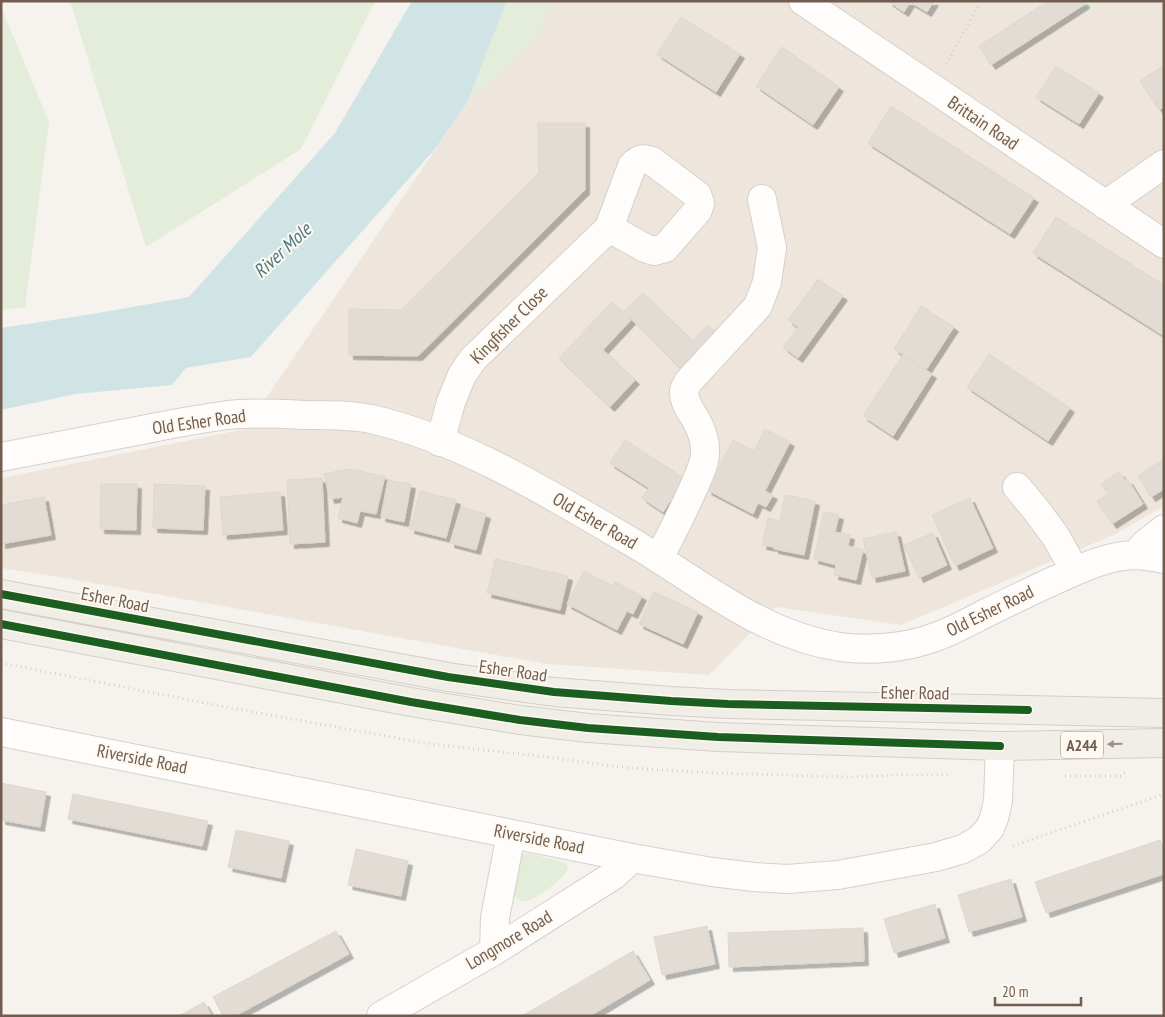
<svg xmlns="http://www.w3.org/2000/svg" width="1165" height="1017" viewBox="0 0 1165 1017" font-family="'PT Sans Narrow',sans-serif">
  <defs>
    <filter id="shadow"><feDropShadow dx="4.5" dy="4.5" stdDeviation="0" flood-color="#0004"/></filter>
  </defs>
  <rect width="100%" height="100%" fill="#f6f3ee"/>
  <path fill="#eee6dc" d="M555 1H1069L1086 14 1104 1H1164V506L1116 534 901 625 776 607 709 675 547 664 71 579 1 568V478L245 429 467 103 533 41Z"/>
  <path fill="#e4ecda" d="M70 1H375L301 149 146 247Z
    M507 1H555L533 41 467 103Z
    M1069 1H1104L1086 14Z
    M1 7 49 122 25 307 1 310Z
    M528 853 566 863 568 868C566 871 564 876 561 878 556 884 534 900 527 901 519 902 514 897 511 891L519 857 523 854Z"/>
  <path fill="#d0e4e6" d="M412 1H507L467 103 435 149 251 357 186 368 172 385 76 394 1 410V328L92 314 189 297 335 133Z"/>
  <path fill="#e3dcd5" stroke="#ded7d1" filter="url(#shadow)" d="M888 1H934L927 12 910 2 904 12Z
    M1048 1H1084L1085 4 991 65 979 46Z
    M681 17 740 54 716 92 657 54Z
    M782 47 839 87 813 125 756 86Z
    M1164 65V107L1159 110 1140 81Z
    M1056 66 1099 93 1079 124 1036 97Z
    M891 106 1034 198 1010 234 868 143Z
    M538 123H585V190L418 356 349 355V309L401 310 539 173Z
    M1056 217 1164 285V336L1033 253Z
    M818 279 843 296 798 358 783 347 798 327 788 320Z
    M643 293 692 341 708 325 720 337 684 372 624 311Z
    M612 302 631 320 603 350 635 380 610 407 559 358Z
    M921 306 954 327 926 370 894 349Z
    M989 354 1070 408 1048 441 967 387Z
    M903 355 932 374 893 436 863 416Z
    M765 429 790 442 765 491 773 495 766 507 758 503 753 514 707 490 733 440 754 451Z
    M625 440 687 480 672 503 670 501 663 512 642 498 649 488 610 463Z
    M1164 459V489L1151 497 1138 476Z
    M348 469 385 476 376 514 360 511 357 523 338 518 343 497 330 499 324 474Z
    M1119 472 1126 481 1128 480 1143 504 1112 524 1097 501 1108 494 1101 484Z
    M322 478 325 542 290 544 287 480Z
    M388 480 411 484 404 522 381 517Z
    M101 484H137L136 530 100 529Z
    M154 484 205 486 203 530 153 528Z
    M420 491 456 500 446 538 410 529Z
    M280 492 283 530 223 535 220 497Z
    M785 495 815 501 804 555 774 549V547L762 545 768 518 780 521Z
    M44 497 51 535 1 544V505Z
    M970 498 993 548 955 566 932 515Z
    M461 507 486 514 476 550 450 543Z
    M824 512 839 515 835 532 850 535 848 546 863 550 856 580 834 575 836 565 814 559Z
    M896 532 905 571 872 578 863 539Z
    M933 533 947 565 919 578 904 545Z
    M495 559 568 576 560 610 487 593Z
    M584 571 613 586 615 582 642 596 633 614 627 611 617 630 567 604Z
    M654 592 698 612 683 644 639 624Z
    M1 783 46 792 40 827 1 820Z
    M73 794 208 821 202 846 68 819Z
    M236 830 289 841 281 878 228 867Z
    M1160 840 1164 851V874L1046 913 1035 882Z
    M356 849 408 861 401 896 348 885Z
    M1011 879 1022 917 969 932 958 895Z
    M935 904 945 938 894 953 884 919Z
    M707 926 715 964 662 975 654 937Z
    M863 928 864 961 729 967 728 933Z
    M336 931 349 954 235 1016H223L213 997Z
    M633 951 650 980 590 1016H522Z
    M204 1002 212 1016H179Z"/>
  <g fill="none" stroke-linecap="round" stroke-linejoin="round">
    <defs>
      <path id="minor" d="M803 1 1164 244
        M1105 205 1164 164
        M440 442 451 402 462 375 473 359 609 228 632 166C639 158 643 158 652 161L697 195 700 203 698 210 665 248 654 251 645 248 609 228
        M1 457C48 448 95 439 142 430 171 424 199 419 228 415 255 412 282 414 309 415 330 415 351 415 371 419 463 440 549 494 630 541 697 580 760 635 840 647 871 651 908 648 938 636 955 630 972 620 988 612 1013 600 1037 588 1062 577 1084 567 1108 556 1133 555 1143 555 1154 557 1164 559
        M1017 487 1037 511 1056 537 1075 571
        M1135 555 1145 544 1164 529
        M659 558C671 535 683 512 693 489 698 477 706 463 705 449 705 439 701 429 696 420 691 411 684 403 684 392 684 388 687 385 688 382L758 306 767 282 772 248 762 199
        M1 732 632 858 712 872 754 877 787 879 838 875 936 857 963 849 979 840 990 828 994 818 998 801 1000 746
        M494 951 495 918 511 834
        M381 1016 494 951 614 875 632 858"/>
      <path id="major" d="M1 594 448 677 554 692 671 701 728 704 1028 710 1164 713
        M1 624 411 702 520 720 588 728 718 737 1000 746 1164 743"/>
    </defs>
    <use href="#minor" stroke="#d6d0cc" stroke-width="30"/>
    <use href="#major" stroke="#d5cec8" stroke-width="30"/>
    <path stroke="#d7d1cd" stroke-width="3" stroke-dasharray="1 4" stroke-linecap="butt" d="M946 64 981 1
      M1 663 231 708 431 744 546 757 628 768 718 773 844 777 897 775H949
      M1065 776H1121L1125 772
      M1013 846 1164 794"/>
    <use href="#minor" stroke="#fefdfc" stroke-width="28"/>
    <use href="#major" stroke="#f1ede7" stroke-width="28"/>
    <defs>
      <path id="cycleway" d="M1 594 448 677 554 692 671 701 728 704 1028 710
        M1 624 411 702 520 720 588 728 718 737 1000 746"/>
    </defs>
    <use href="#cycleway" stroke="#fdf8f0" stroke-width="11"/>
    <use href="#cycleway" stroke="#1b5e20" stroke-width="8"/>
  </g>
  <defs><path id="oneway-solid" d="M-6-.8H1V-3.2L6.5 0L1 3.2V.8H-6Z" transform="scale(1.25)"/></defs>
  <use fill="#9e8f85" href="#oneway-solid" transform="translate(1115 744) rotate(179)"/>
  <g text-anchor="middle" stroke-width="4" stroke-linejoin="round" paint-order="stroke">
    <rect fill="#fdf8f0" stroke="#9c8b80" stroke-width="1" x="1061" y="731.5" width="42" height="27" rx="4"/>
    <g font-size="16" font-weight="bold" fill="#725c50">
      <text x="1082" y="751">A244</text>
    </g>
    <g font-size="18" fill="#725c50" stroke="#fdf8f0">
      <text transform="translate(983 123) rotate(34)" y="6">Brittain Road</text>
      <text transform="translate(509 325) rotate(-45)" y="6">Kingfisher Close</text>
      <text transform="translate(199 422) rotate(-8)" y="6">Old Esher Road</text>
      <text transform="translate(595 521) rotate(30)" y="6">Old Esher Road</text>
      <text transform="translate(115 600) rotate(11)" y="6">Esher Road</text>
      <text transform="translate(990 611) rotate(-26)" y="6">Old Esher Road</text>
      <text transform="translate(513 671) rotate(8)" y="6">Esher Road</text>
      <text transform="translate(915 693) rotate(1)" y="6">Esher Road</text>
      <text transform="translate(142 759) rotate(11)" y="6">Riverside Road</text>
      <text transform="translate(539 839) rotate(11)" y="6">Riverside Road</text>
      <text transform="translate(509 940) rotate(-31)" y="6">Longmore Road</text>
    </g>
    <g font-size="19" font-style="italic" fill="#4c7983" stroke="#fdf8f0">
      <text transform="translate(282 250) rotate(-43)" y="7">River Mole</text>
    </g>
  </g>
  <rect width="1165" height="1017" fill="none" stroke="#725c50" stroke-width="5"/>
  <path d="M995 997v8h86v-8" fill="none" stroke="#725c50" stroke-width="2.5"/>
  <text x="1002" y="997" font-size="15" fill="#725c50" stroke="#fdf8f0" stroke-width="4" paint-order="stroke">20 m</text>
</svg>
